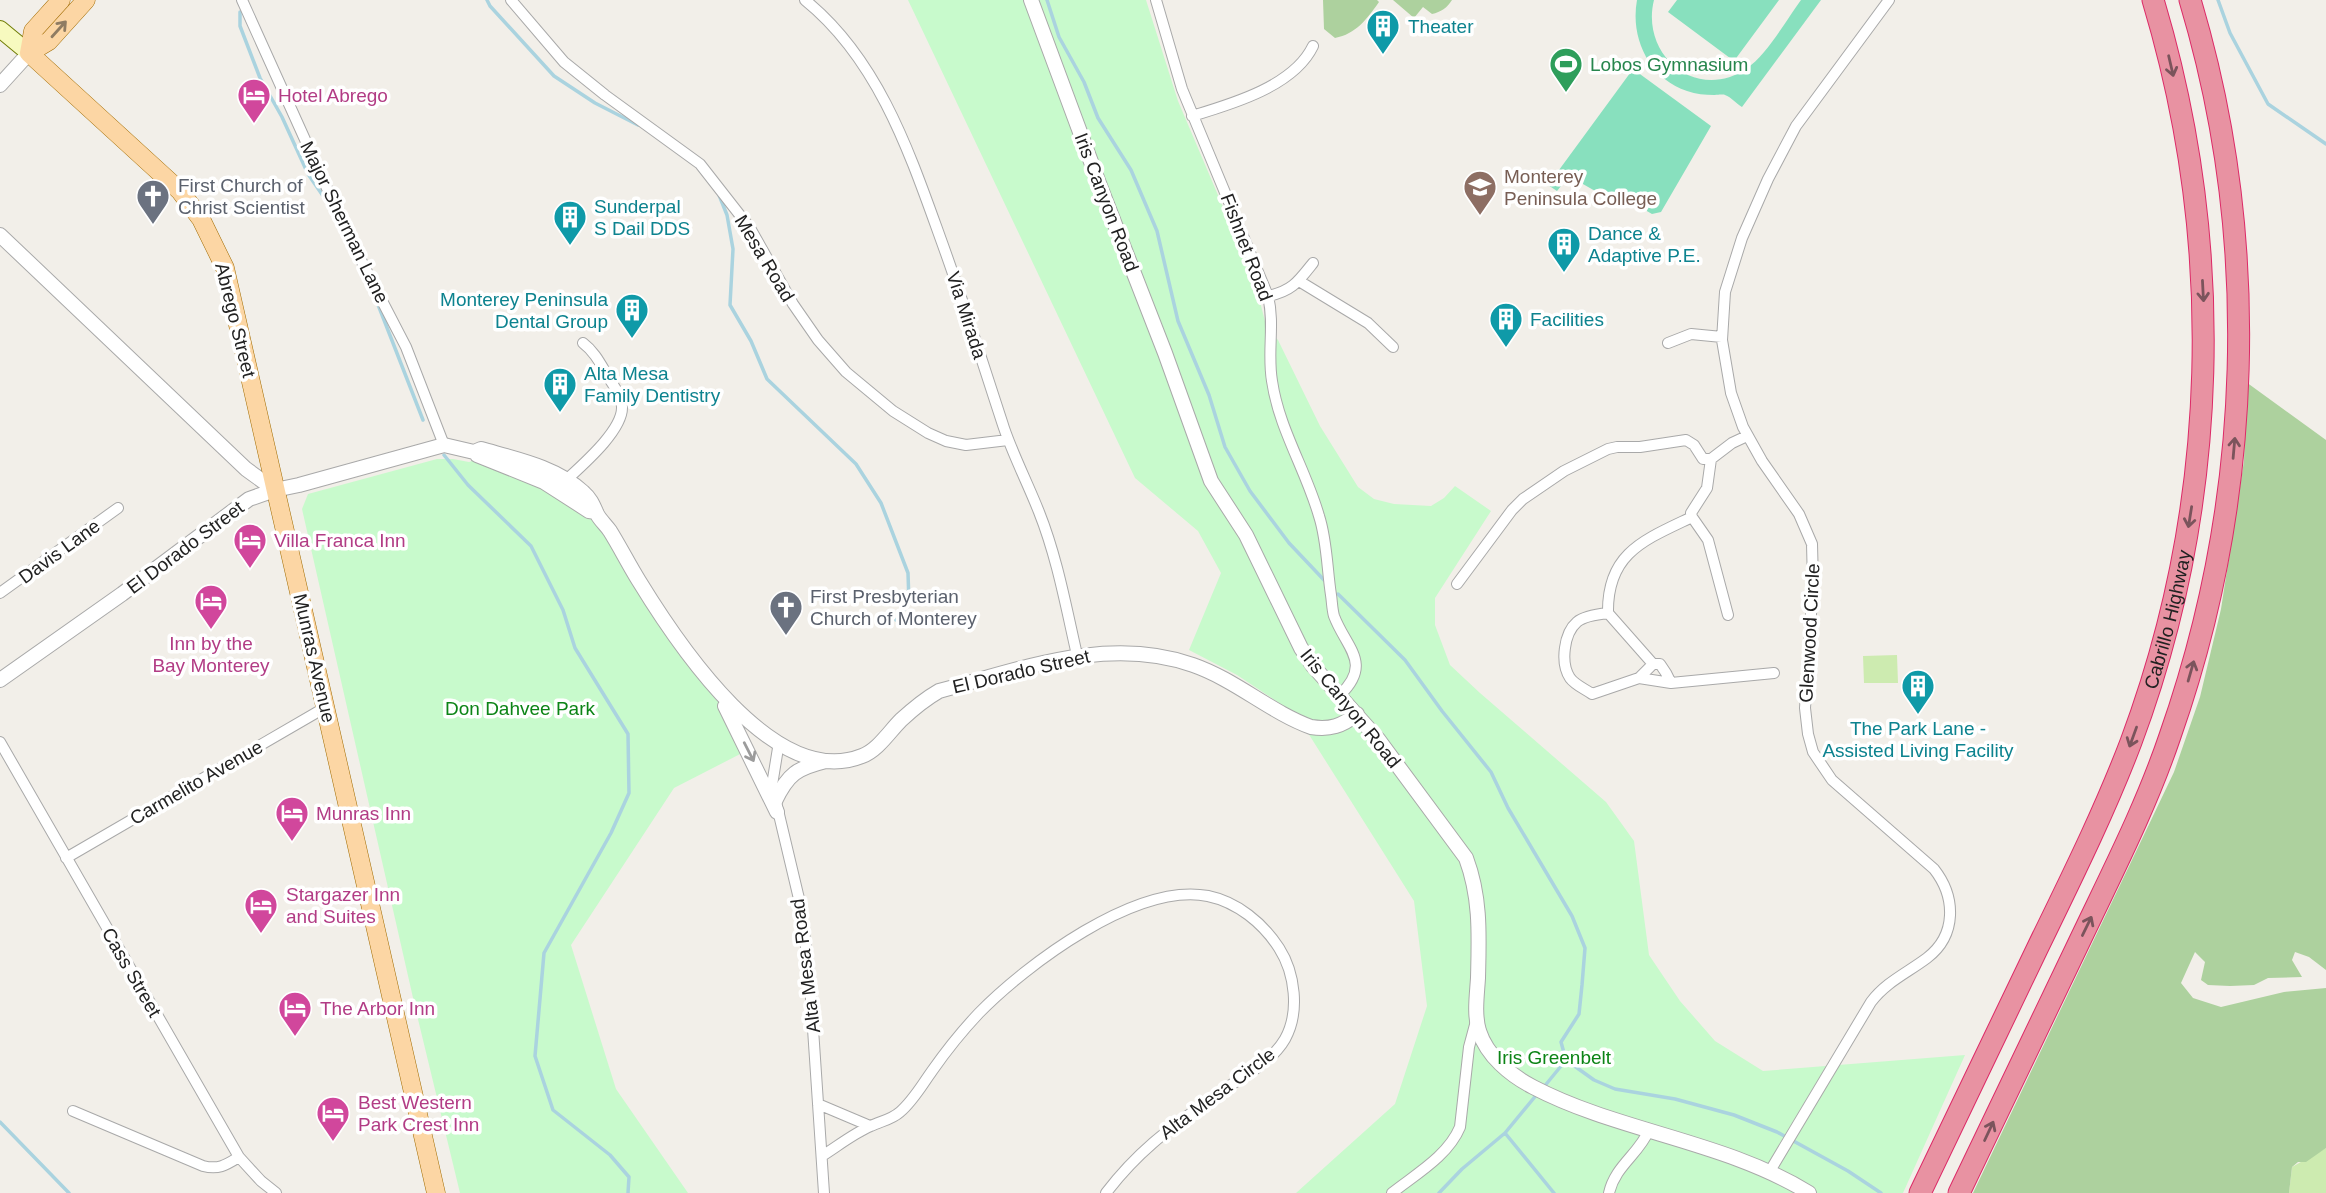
<svg xmlns="http://www.w3.org/2000/svg" width="2326" height="1193" viewBox="0 0 2326 1193" font-family="Helvetica,sans-serif">
  <rect width="100%" height="100%" fill="#f2efe9"/>
  <path fill="#cdebb0" d="M1897 655 1898 683H1864L1863 656Z
    M2326 1148V1193H2289L2292 1167Z"/>
  <path fill="#add19e" d="M1323 0H1377L1379 2C1367 19 1356 34 1335 38L1324 29Z
    M1393 0H1452C1447 8 1441 12 1432 14L1423 7 1414 18Z
    M2246 382 2326 440V970L2309 957 2295 952 2292 960 2302 977 2268 978 2254 985 2230 986 2208 985 2201 980 2205 962 2195 952 2181 983 2193 998 2221 1007 2284 992 2326 988V1148L2306 1162H2298L2292 1167 2289 1193H1973L2174 772 2200 697 2221 609 2244 461Z"/>
  <path fill="#c8facc" d="M908 0H1146L1178 101 1246 261 1259 298 1267 329 1278 340 1320 426 1358 487 1374 499 1394 504 1431 506 1444 498 1455 486 1491 511 1435 598V625L1450 665 1480 693 1606 802 1634 841 1649 955 1680 1001 1715 1041 1763 1071 1965 1055 1903 1193H1296L1395 1104 1427 1006 1414 901 1308 733 1303 719 1237 675 1189 650 1221 573 1198 531 1135 478Z
    M487 456 564 484 589 506 718 692 748 750 674 788 571 945 616 1089 688 1193H460L416 1011 302 509 308 494 437 459H453L469 462Z"/>
  <path fill="#88e0be" d="M1637 0H1654C1640 56 1698 103 1747 68 1766 56 1787 19 1801 0H1821L1742 107C1737 104 1731 97 1725 95 1724 94 1715 95 1714 95 1705 95 1696 94 1687 91 1649 78 1630 38 1637 0Z
    M1677 0H1779L1734 61 1668 12Z
    M1633 69 1711 126 1661 212 1652 214 1614 192 1609 199 1569 176 1557 191 1548 185Z"/>
  <g fill="none" stroke-linecap="round" stroke-linejoin="round">
    <path stroke="#aad3df" stroke-width="3.5" d="M487 0 490 6 554 76 595 103 638 125
      M1047 0 1059 37 1084 82 1098 118 1131 170 1157 231 1178 321 1209 395 1225 447 1250 491 1289 543 1324 580
      M2218 0 2230 33 2268 104 2326 144
      M240 12V26L260 78 282 117 308 174 330 206
      M719 195 727 215 733 249 730 305 751 341 767 379 856 464 881 503 908 573 909 603 896 620
      M377 302 423 420
      M444 455 468 485 531 546 563 610 575 648 628 734 629 793 611 833 544 953 535 1056 553 1110 610 1155 629 1177 628 1193
      M1338 594 1405 660 1442 711 1491 772 1508 808 1572 916 1585 948 1582 985 1579 1014 1561 1042 1566 1060 1594 1080 1615 1089 1675 1099 1734 1115 1777 1132 1848 1171 1881 1193
      M1543 1088 1566 1060
      M0 1122 69 1193
      M1505 1133 1554 1193
      M1439 1193 1462 1169 1505 1133 1538 1093"/>
    <defs>
      <path id="minor" d="M242 0 349 237 406 347 444 445
        M511 0 564 62 605 95 700 164 750 228 793 304 818 340 846 372 893 411 928 433 946 441 966 445 1008 440
        M805 0C878 59 909 151 940 237 963 300 983 364 1004 428 1014 457 1028 484 1039 512 1057 557 1066 607 1077 655
        M1156 0 1182 89 1268 296C1275 325 1267 352 1272 381 1279 429 1306 470 1319 516 1327 540 1327 569 1331 595 1332 601 1332 609 1334 616 1346 648 1373 663 1340 695
        M1192 116C1232 104 1294 86 1313 46
        M1299 281 1368 323 1393 347
        M1268 296C1292 291 1298 282 1313 263
        M1668 343 1691 334 1722 337
        M1711 459 1732 443 1747 436
        M563 483C580 467 623 431 622 407 622 396 614 387 609 378 601 365 595 352 583 343
        M1457 584 1512 510 1523 499 1564 471 1608 449 1617 447H1640L1686 440 1694 445 1703 459H1711L1707 488 1691 513 1692 517 1708 540 1728 615
        M0 593 118 508
        M1608 613C1599 614 1584 616 1577 622 1564 633 1560 663 1570 678 1575 685 1585 689 1592 694L1639 678 1671 683 1774 673
        M1653 664 1608 613C1607 553 1644 540 1692 517
        M1639 678 1653 664H1660L1666 673 1671 683
        M0 742 239 1157 261 1181 276 1193
        M779 742 772 785 800 903 809 969 824 1193
        M66 858 326 707
        M818 1104 870 1126
        M73 1111 203 1166C219 1170 226 1165 239 1157
        M822 1156C838 1146 854 1133 871 1126 881 1121 891 1120 900 1112 913 1101 922 1085 932 1071 946 1051 962 1031 979 1013 1026 965 1136 882 1208 896 1237 902 1263 923 1279 948 1295 973 1300 1012 1285 1039 1272 1062 1242 1077 1220 1092 1175 1125 1141 1147 1106 1193
        M1770 1171 1871 1002C1886 982 1907 973 1927 958 1957 935 1956 897 1934 869L1832 780 1813 752 1808 734 1805 708 1813 583 1812 544 1799 514 1762 461 1743 427 1731 393 1722 340 1725 292 1742 238 1768 179 1796 126 1889 0
        M1392 1193C1416 1174 1448 1156 1460 1127L1469 1047 1476 1021
        M1609 1193C1615 1166 1639 1154 1649 1130"/>
      <path id="tertiary" d="M1031 0 1100 186 1165 353 1211 481 1246 535 1301 648 1313 666 1378 739 1466 858C1481 898 1479 936 1478 978 1477 995 1474 1014 1479 1031 1487 1056 1510 1075 1533 1087 1619 1132 1725 1141 1809 1193
        M0 85 29 53
        M0 235 246 469 275 490
        M477 455 544 482 589 511 596 512
        M0 680 122 594 249 499 275 490 299 485 444 445 474 452 481 449C516 459 556 467 583 492 591 499 593 505 597 514 600 520 606 525 610 531 620 547 629 565 639 581 677 643 774 791 862 756 878 750 889 732 901 720 913 709 925 699 939 691 1022 669 1108 635 1193 665 1236 680 1270 712 1311 727 1330 730 1342 726 1357 714
        M725 706 777 812
        M775 801C788 774 797 768 826 761"/>
      <path id="secondary" d="M0 29 29 53"/>
      <path id="primary" d="M29 53 180 191 201 219 225 268 436 1193
        M29 53 49 41 86 0
        M29 53 33 31 61 0"/>
      <g id="motorway">
        <path id="s1" d="M1920 1193C1959 1112 1998 1030 2037 949 2070 881 2104 813 2131 742 2220 504 2226 243 2153 0"/>
        <path d="M1959 1193C2001 1106 2043 1019 2084 932 2115 867 2147 804 2170 736 2253 500 2262 240 2190 0"/>
      </g>
    </defs>
    <use href="#minor" stroke="#a9a9a9" stroke-width="12"/>
    <use href="#tertiary" stroke="#a9a9a9" stroke-width="16"/>
    <use href="#secondary" stroke="#707d05" stroke-width="18"/>
    <use href="#primary" stroke="#a06b00" stroke-width="19"/>
    <use href="#motorway" stroke="#dc2a67" stroke-width="23"/>
    <use href="#minor" stroke="#fff" stroke-width="10"/>
    <use href="#tertiary" stroke="#fff" stroke-width="14"/>
    <use href="#secondary" stroke="#f7fabf" stroke-width="16"/>
    <use href="#primary" stroke="#fcd6a4" stroke-width="18"/>
    <use href="#motorway" stroke="#e892a2" stroke-width="21"/>
  </g>
  <defs><path id="oneway-shaft" d="M-6 0H5M1.5-3L5.5 0L1.5 3" fill="none" stroke-width="1.6" stroke-linecap="round" stroke-linejoin="round" transform="scale(1.75)"/></defs>
  <use stroke="#8f7c63" href="#oneway-shaft" transform="translate(59 29) rotate(-48)"/>
  <g stroke="#7b545c">
    <use href="#oneway-shaft" transform="translate(2171 66) rotate(77)"/>
    <use href="#oneway-shaft" transform="translate(2203 291) rotate(87)"/>
    <use href="#oneway-shaft" transform="translate(2234 448) rotate(-85)"/>
    <use href="#oneway-shaft" transform="translate(2190 517) rotate(99)"/>
    <use href="#oneway-shaft" transform="translate(2191 671) rotate(-74)"/>
    <use href="#oneway-shaft" transform="translate(2133 737) rotate(110)"/>
    <use href="#oneway-shaft" transform="translate(2087 926) rotate(-64)"/>
    <use href="#oneway-shaft" transform="translate(1989 1131) rotate(-65)"/>
  </g>
  <use stroke="#9c9c9c" href="#oneway-shaft" transform="translate(749 752) rotate(63)"/>
  <defs>
    <symbol id="building-pin" viewBox="-11 -11 22 30"><path d="M0 17L-7.5 6A9.5 9.5 0 1 1 7.5 6Z" fill="#0f9aa8" stroke="#fff"/><path d="M-4-6H4V6H1V3H-1V6H-4ZM-2.5-4.3h1.7v1.8h-1.7ZM.8-4.3h1.7v1.8H.8ZM-2.5-1h1.7V.8h-1.7ZM.8-1h1.7V.8H.8Z" fill="#fff"/></symbol>
    <symbol id="stadium-pin" viewBox="-11 -11 22 30"><path d="M0 17L-7.5 6A9.5 9.5 0 1 1 7.5 6Z" fill="#2e9e5b" stroke="#fff"/><path d="M0-5a6.5 5 0 1 0 0 10a6.5 5 0 1 0 0-10ZM-3.5-1.8h7v3.6h-7Z" fill="#fff"/></symbol>
    <symbol id="hotel-pin" viewBox="-11 -11 22 30"><path d="M0 17L-7.5 6A9.5 9.5 0 1 1 7.5 6Z" fill="#d1479c" stroke="#fff"/><path d="M-6-4.5h1.5V1H6V5H4.5V3h-9V5H-6ZM-4 0a1.8 1.8 0 1 1 3.6 0ZM.5 0V-2.5h3Q6-2.5 6 0Z" fill="#fff"/></symbol>
    <symbol id="university-pin" viewBox="-11 -11 22 30"><path d="M0 17L-7.5 6A9.5 9.5 0 1 1 7.5 6Z" fill="#8d6e63" stroke="#fff"/><path d="M0-5L7-2L0 1L-7-2ZM-4 1L0 2.5L4 1V4Q0 6-4 4Z" fill="#fff"/></symbol>
    <symbol id="church-pin" viewBox="-11 -11 22 30"><path d="M0 17L-7.5 6A9.5 9.5 0 1 1 7.5 6Z" fill="#6b7280" stroke="#fff"/><path d="M-1.2-6h2.4v3.5h3.3v2.4h-3.3V6h-2.4V-.1h-3.3v-2.4h3.3Z" fill="#fff"/></symbol>
  </defs>
  <g fill-rule="evenodd">
    <use href="#building-pin" x="1364" y="7" width="38" height="52"/>
    <use href="#stadium-pin" x="1547" y="45" width="38" height="52"/>
    <use href="#hotel-pin" x="235" y="76" width="38" height="52"/>
    <use href="#university-pin" x="1461" y="168" width="38" height="52"/>
    <use href="#church-pin" x="134" y="177" width="38" height="52"/>
    <use href="#building-pin" x="551" y="198" width="38" height="52"/>
    <use href="#building-pin" x="1545" y="225" width="38" height="52"/>
    <use href="#building-pin" x="613" y="291" width="38" height="52"/>
    <use href="#building-pin" x="1487" y="300" width="38" height="52"/>
    <use href="#building-pin" x="541" y="365" width="38" height="52"/>
    <use href="#hotel-pin" x="231" y="521" width="38" height="52"/>
    <use href="#hotel-pin" x="192" y="582" width="38" height="52"/>
    <use href="#church-pin" x="767" y="588" width="38" height="52"/>
    <use href="#building-pin" x="1899" y="667" width="38" height="52"/>
    <use href="#hotel-pin" x="273" y="794" width="38" height="52"/>
    <use href="#hotel-pin" x="242" y="886" width="38" height="52"/>
    <use href="#hotel-pin" x="276" y="989" width="38" height="52"/>
    <use href="#hotel-pin" x="314" y="1094" width="38" height="52"/>
  </g>
  <g text-anchor="middle" stroke-width="7" stroke-linejoin="round" paint-order="stroke">
    <g font-size="19" fill="#0d838f" stroke="#fff" text-anchor="start">
      <text x="1408" y="33">Theater</text>
      <text x="594" y="213">Sunderpal<tspan x="594" dy="22">S Dail DDS</tspan></text>
      <text x="1588" y="240">Dance &amp;<tspan x="1588" dy="22">Adaptive P.E.</tspan></text>
      <text x="608" y="306" text-anchor="end">Monterey Peninsula<tspan x="608" dy="22">Dental Group</tspan></text>
      <text x="1530" y="326">Facilities</text>
      <text x="584" y="380">Alta Mesa<tspan x="584" dy="22">Family Dentistry</tspan></text>
      <text x="1918" y="735" text-anchor="middle">The Park Lane -<tspan x="1918" dy="22">Assisted Living Facility</tspan></text>
    </g>
    <g font-size="19" fill="#27864d" stroke="#fff" text-anchor="start">
      <text x="1590" y="71">Lobos Gymnasium</text>
    </g>
    <g font-size="19" fill="#b23c85" stroke="#fff" text-anchor="start">
      <text x="278" y="102">Hotel Abrego</text>
      <text x="274" y="547">Villa Franca Inn</text>
      <text x="211" y="650" text-anchor="middle">Inn by the<tspan x="211" dy="22">Bay Monterey</tspan></text>
      <text x="316" y="820">Munras Inn</text>
      <text x="286" y="901">Stargazer Inn<tspan x="286" dy="22">and Suites</tspan></text>
      <text x="320" y="1015">The Arbor Inn</text>
      <text x="358" y="1109">Best Western<tspan x="358" dy="22">Park Crest Inn</tspan></text>
    </g>
    <g font-size="19" fill="#785e54" stroke="#fff" text-anchor="start">
      <text x="1504" y="183">Monterey<tspan x="1504" dy="22">Peninsula College</tspan></text>
    </g>
    <g font-size="19" fill="#5b616d" stroke="#fff" text-anchor="start">
      <text x="178" y="192">First Church of<tspan x="178" dy="22">Christ Scientist</tspan></text>
      <text x="810" y="603">First Presbyterian<tspan x="810" dy="22">Church of Monterey</tspan></text>
    </g>
    <g font-size="19" fill="#222" stroke="#fff">
      <text transform="translate(1107 202) rotate(69)" y="7">Iris Canyon Road</text>
      <text transform="translate(345 222) rotate(64)" y="7">Major Sherman Lane</text>
      <text transform="translate(1247 247) rotate(69)" y="7">Fishnet Road</text>
      <text transform="translate(765 258) rotate(59)" y="7">Mesa Road</text>
      <text transform="translate(967 315) rotate(72)" y="7">Via Mirada</text>
      <text transform="translate(236 320) rotate(76)" y="7">Abrego Street</text>
      <text transform="translate(185 547) rotate(-37)" y="7">El Dorado Street</text>
      <text transform="translate(59 551) rotate(-36)" y="7">Davis Lane</text>
      <text dy="7" stroke="none"><textPath href="#s1" startOffset="626">Cabrillo Highway</textPath></text>
      <text transform="translate(1809 633) rotate(-87)" y="7">Glenwood Circle</text>
      <text transform="translate(315 658) rotate(77)" y="7">Munras Avenue</text>
      <text transform="translate(1021 671) rotate(-13)" y="7">El Dorado Street</text>
      <text transform="translate(1351 708) rotate(51)" y="7">Iris Canyon Road</text>
      <text transform="translate(196 782) rotate(-30)" y="7">Carmelito Avenue</text>
      <text transform="translate(805 966) rotate(-97)" y="7">Alta Mesa Road</text>
      <text transform="translate(132 972) rotate(60)" y="7">Cass Street</text>
      <text transform="translate(1217 1093) rotate(-37)" y="7">Alta Mesa Circle</text>
    </g>
    <g font-size="19" fill="#0c8416" stroke="#fff">
      <text x="520" y="715">Don Dahvee Park</text>
      <text x="1554" y="1064">Iris Greenbelt</text>
    </g>
  </g>
</svg>
